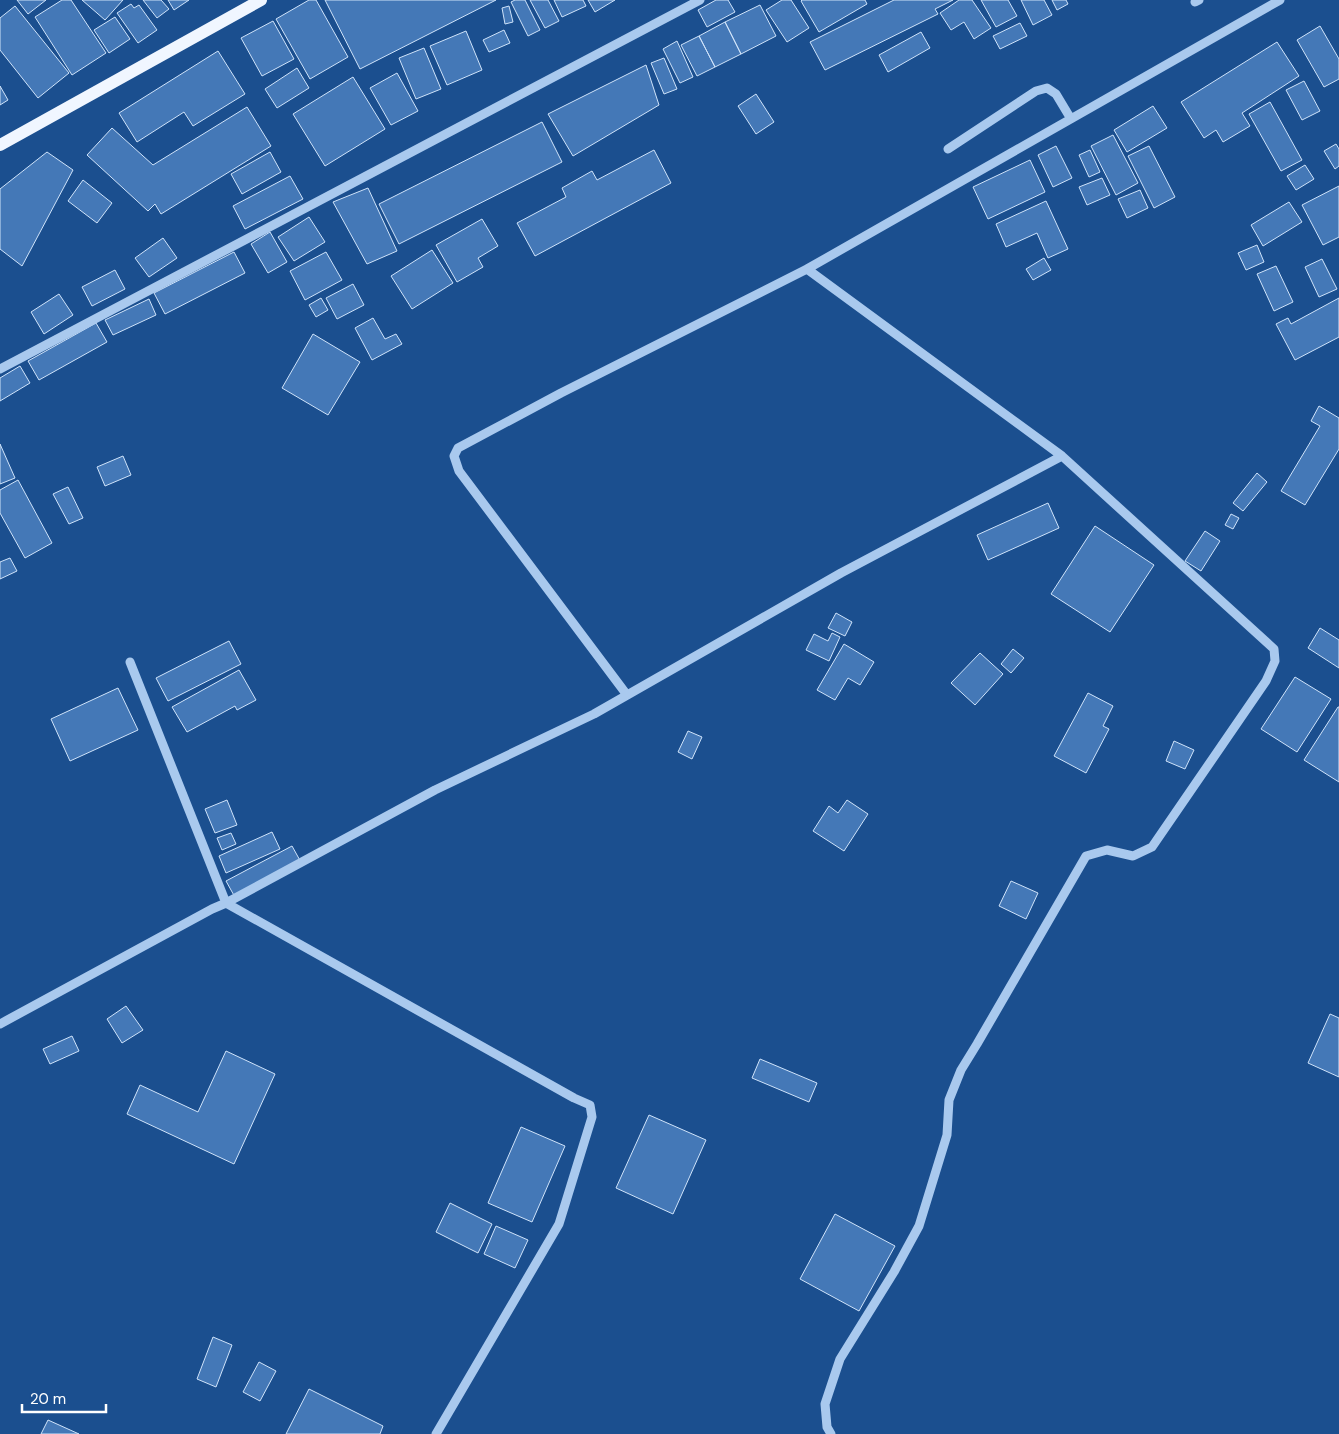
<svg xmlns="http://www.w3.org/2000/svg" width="1339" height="1434" viewBox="0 0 1339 1434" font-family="'DM Sans',sans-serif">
  <rect width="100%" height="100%" fill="#1b4f8f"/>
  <path fill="#4478b7" stroke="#cfe3fa" d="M17 0H46L28 14Z
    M62 0H71L106 53 72 75 35 17Z
    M82 0H123L105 20Z
    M143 0H161L169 9 157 18Z
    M168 0H189L174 10Z
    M309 0H316L348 57 310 79 276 19Z
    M325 0H496L360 69Z
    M515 0H525L540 30 528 36 511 2Z
    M530 0H548L559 21 545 28Z
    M554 0H583L586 6 562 17Z
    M588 0H615L595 12Z
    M716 0H728L735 12 707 27 698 10Z
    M782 0H791L809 28 787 42 766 10Z
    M802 0H865L867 4 819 32 801 1Z
    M894 0H953L935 9 938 14 825 70 810 42Z
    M959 0H972L991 28 974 39 964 22 951 30 940 13Z
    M981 0H1008L1017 16 996 27Z
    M1021 0H1044L1052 15 1033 25Z
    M1052 0H1066L1068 4 1057 10Z
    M131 4 134 8 139 5 157 30 138 43 117 13Z
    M760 5 776 36 741 54 725 22Z
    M15 6 69 73 38 98 0 50V18Z
    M509 6 513 22 505 24 502 8Z
    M115 17 130 39 109 53 94 30Z
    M273 21 294 59 262 76 241 38Z
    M725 22 741 54 715 67 699 36Z
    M1020 23 1027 36 1000 49 993 36Z
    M1320 26 1339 59V79L1324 87 1297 40Z
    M504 30 510 43 489 52 483 40Z
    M466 31 482 70 447 85 430 46Z
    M921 32 930 48 888 72 879 55Z
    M699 36 715 67 697 76 681 45Z
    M677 41 693 77 680 83 663 49Z
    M1277 42 1299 76 1242 113 1250 126 1223 142 1216 130 1204 138 1181 102Z
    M424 48 441 89 416 99 399 58Z
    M218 51 245 94 193 126 184 112 137 142 119 113Z
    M664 58 677 89 664 94 651 63Z
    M646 65 659 105 573 156 548 114Z
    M297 68 309 88 277 108 265 89Z
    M397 73 418 111 391 125 370 88Z
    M353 77 385 129 325 166 293 114Z
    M1304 81 1320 111 1302 120 1286 90Z
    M0 86 8 100 0 105Z
    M756 94 774 122 756 134 738 106Z
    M1270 102 1302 160 1281 171 1249 114Z
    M1153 106 1167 128 1127 152 1114 130Z
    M247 107 271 146 161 214 155 204 148 211 87 155 112 128 153 165Z
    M542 122 562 162 399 244 379 204Z
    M1113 135 1138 183 1116 195 1091 146Z
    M1336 144 1339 149V166L1335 169 1324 151Z
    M1056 146 1072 178 1053 187 1038 155Z
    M1149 146 1175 197 1154 208 1128 156Z
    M654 150 671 183 535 256 517 223 566 197 562 188 592 171 597 180Z
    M1090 150 1100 172 1089 177 1079 155Z
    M47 152 73 170 22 266 0 249V189Z
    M270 152 281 172 242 194 231 174Z
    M1030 160 1045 192 988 219 973 187Z
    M1305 165 1314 179 1296 190 1287 176Z
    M290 176 303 199 245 229 233 206Z
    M1102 178 1110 195 1087 205 1079 187Z
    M83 180 112 203 97 223 68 201Z
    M1339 186V237L1323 245 1302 205Z
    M368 188 397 251 367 264 333 202Z
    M1140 190 1148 208 1127 218 1118 199Z
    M1046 201 1068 249 1048 258 1037 233 1006 247 996 224Z
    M1289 202 1302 222 1263 246 1251 225Z
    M309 217 325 242 294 261 278 237Z
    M482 219 498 246 478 258 483 267 457 282 436 245Z
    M270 232 287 262 268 273 251 244Z
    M163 238 177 258 149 277 135 258Z
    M1257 245 1264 262 1246 270 1238 253Z
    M432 250 453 283 412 309 391 276Z
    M234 252 245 273 165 314 154 293Z
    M326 252 342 280 305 300 290 271Z
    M1044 258 1051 270 1033 280 1026 269Z
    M1322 259 1337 289 1319 297 1305 267Z
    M1276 266 1293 302 1274 311 1257 274Z
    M115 270 125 289 92 306 82 287Z
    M353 284 364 305 337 319 326 298Z
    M59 294 73 315 44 334 31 312Z
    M321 298 328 310 316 317 309 305Z
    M1339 298V337L1295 360 1276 324 1288 318 1291 324Z
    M149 299 156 315 113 335 105 320Z
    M373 318 385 339 396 334 402 344 372 360 355 328Z
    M96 323 107 342 39 380 28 361Z
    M313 334 360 362 328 415 282 388Z
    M20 366 30 383 0 401V378Z
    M1319 406 1339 418V449L1305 505 1281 491 1320 426 1311 421Z
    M0 444 15 478 0 484Z
    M123 456 131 475 105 486 97 467Z
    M1257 473 1267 482 1243 511 1233 503Z
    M18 480 52 543 25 558 0 513V490Z
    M68 487 83 518 69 524 53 494Z
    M1048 503 1059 528 988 560 977 535Z
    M1231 514 1239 518 1233 529 1225 525Z
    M1095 526 1154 565 1110 632 1051 594Z
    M1205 531 1220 541 1201 571 1185 561Z
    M10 558 17 571 0 579V562Z
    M836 613 852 622 845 636 828 628Z
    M1320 628 1339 640V668L1308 648Z
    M832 633 840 637 829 661 806 650 814 634 828 641Z
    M229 641 241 664 168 701 156 678Z
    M844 644 874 662 860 685 848 678 835 700 817 690Z
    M1013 649 1024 658 1011 673 1001 664Z
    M980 653 1003 674 975 705 951 683Z
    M239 670 256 700 237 710 235 706 187 732 172 707Z
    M1295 677 1331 699 1297 752 1261 729Z
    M118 688 138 730 70 761 51 719Z
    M1088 693 1113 706 1103 726 1109 729 1086 773 1054 756Z
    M1338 707H1339V782L1304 760Z
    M688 731 702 737 692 759 678 752Z
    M1174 741 1194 750 1185 769 1166 761Z
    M227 800 237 825 215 833 205 809Z
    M847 800 868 814 844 851 813 831 829 806 838 813Z
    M272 832 280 849 226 873 219 856Z
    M231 833 236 844 222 850 217 838Z
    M292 846 302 864 236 899 226 881Z
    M1011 881 1038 893 1026 919 999 906Z
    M126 1006 143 1030 122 1043 107 1019Z
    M1330 1014 1339 1018V1077L1308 1063Z
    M72 1036 79 1051 50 1064 43 1049Z
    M226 1051 275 1074 234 1164 127 1114 140 1085 198 1112Z
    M760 1059 817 1083 809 1102 752 1078Z
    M649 1115 706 1140 673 1214 616 1188Z
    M521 1127 565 1146 532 1222 488 1203Z
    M450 1203 492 1224 478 1253 436 1232Z
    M835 1214 895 1246 859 1311 800 1279Z
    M496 1226 528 1240 515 1268 484 1254Z
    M213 1337 232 1345 216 1387 197 1379Z
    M259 1362 276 1371 260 1401 243 1392Z
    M309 1389 383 1426 380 1434H286Z
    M48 1420 79 1434H41Z"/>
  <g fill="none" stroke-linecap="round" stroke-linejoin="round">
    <path stroke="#a9c9ee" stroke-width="9" d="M1195 2 1199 0
      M948 149 1036 91 1047 88 1056 94 1071 119
      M807 269 1062 456 1274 649 1275 661 1266 681 1152 847 1133 856 1107 850 1086 856 977 1044 961 1070 949 1100 947 1135 919 1226 894 1272 840 1359 825 1404 827 1427 831 1434
      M0 369 700 0
      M130 662 226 903 574 1098 590 1105 592 1117 559 1224 436 1434
      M627 695 459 471 454 456 458 448 561 393 807 269 1280 0
      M0 1024 212 909 226 903 435 790 594 714 841 573 1062 456"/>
    <path stroke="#f0f6ff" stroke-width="12" d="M0 145 261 0"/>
  </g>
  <path d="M22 1404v8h84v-8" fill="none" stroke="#ffffff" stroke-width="2.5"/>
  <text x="30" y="1404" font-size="15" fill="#ffffff" stroke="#1b4f8f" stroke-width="4" paint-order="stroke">20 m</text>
</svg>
